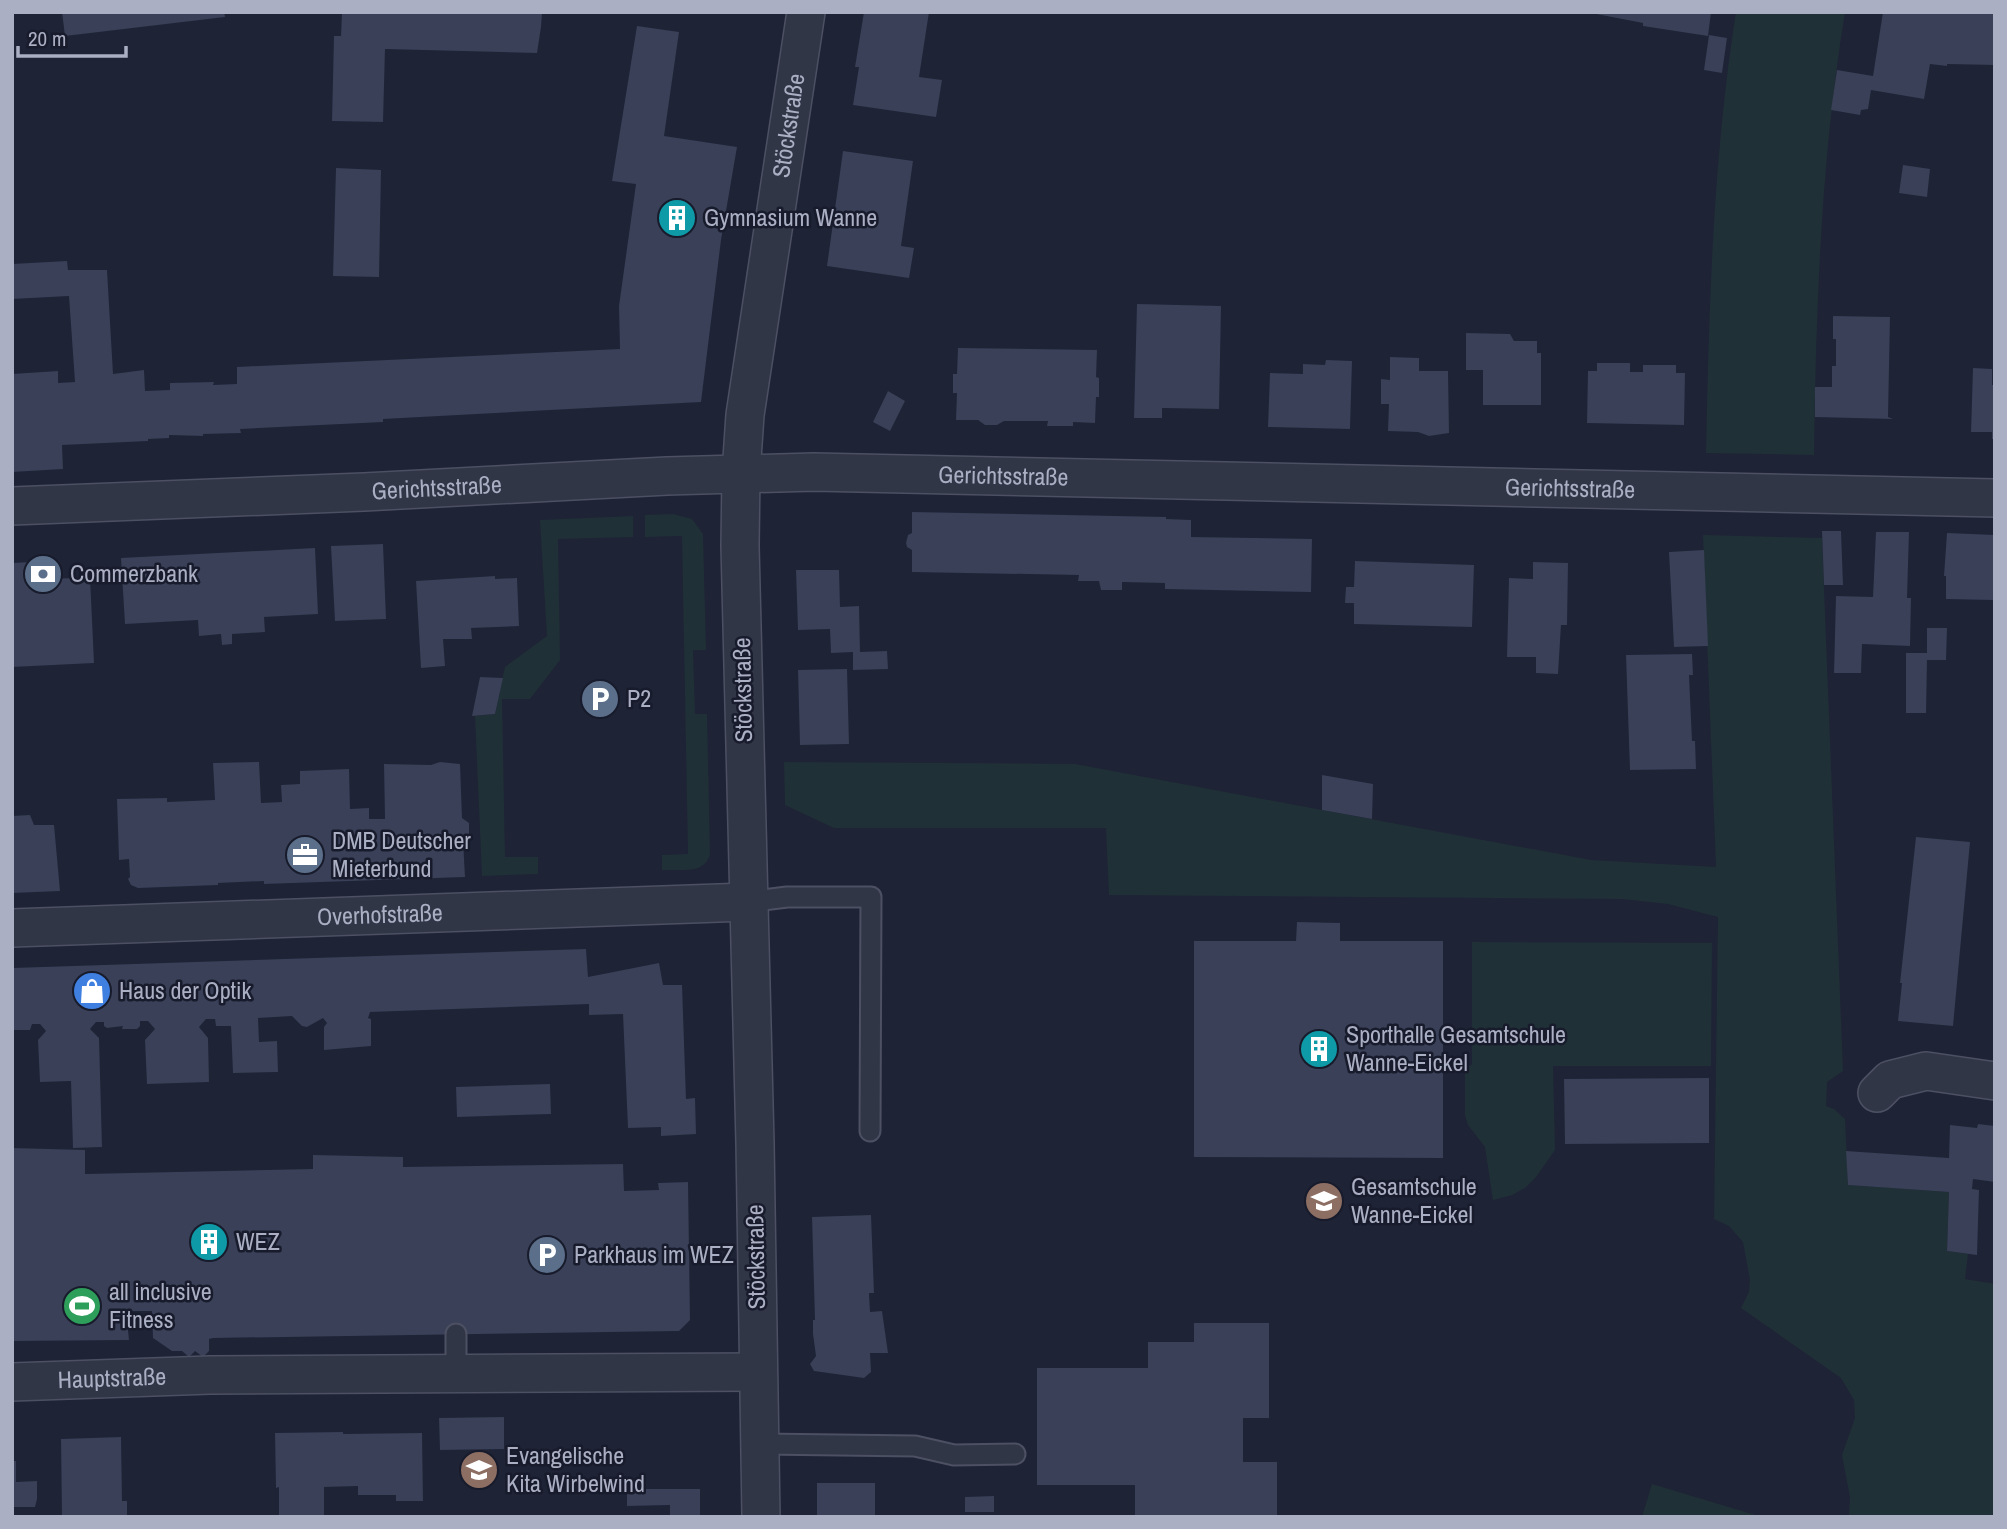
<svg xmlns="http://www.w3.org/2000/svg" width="2007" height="1529" viewBox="0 0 2007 1529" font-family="'Archivo Narrow',sans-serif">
  <rect width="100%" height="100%" fill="#1e2336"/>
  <path fill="#203037" d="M1736 12H1845C1821 159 1816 306 1814 455L1706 453C1709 305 1713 158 1736 12Z
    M673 514 692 519 703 534 706 650H693L695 714H707L710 854C705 875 680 869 662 870V855L688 854 682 536 645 537V515Z
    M633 516V537L558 539 560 660 530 699H502L505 857H538V874L482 876 475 716 495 714 505 667 547 636 540 520Z
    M1703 535 1822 538 1843 1071 1827 1082 1826 1106 1834 1109 1845 1119 1848 1185 1949 1192 1947 1251 1968 1254 1965 1279 1995 1284V1517H1849L1850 1497 1842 1455 1855 1418 1854 1400 1841 1378 1741 1308 1749 1292 1750 1280 1743 1242 1729 1226 1714 1219 1718 917 1668 904 1623 899 1109 895 1106 828H834L785 805 784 762 1075 764 1591 860 1716 867Z
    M1472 942 1712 943 1711 1066H1553L1555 1150 1536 1177 1525 1188 1512 1195 1493 1200 1485 1147 1468 1125 1465 1115V1066L1472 1065Z
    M1652 1484 1762 1517H1642Z"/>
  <path fill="#394057" d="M62 12H224L225 17 65 36Z
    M342 12H542L541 27 537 53 385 49 383 122 332 121 334 36H341Z
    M864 12H929L919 77 942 80 936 117 853 105 859 67H855Z
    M1586 12H1711L1708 36 1643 26V23Z
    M1883 12H1995V65L1947 64V66L1930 64 1924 99 1871 90 1868 109 1861 110 1860 115 1831 110 1837 70 1873 76Z
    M637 26 679 32 664 136 737 147 721 240 701 402 383 419V422L240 429 241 433 203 434V436L169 435V438L148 439V441L62 445 63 469 12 472V374L58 371V383L75 382 69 296 12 299V264L67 261 68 270H107L113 374 144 370 145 391 170 390V383L214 382 213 385 237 384V367L620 349 619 306 636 184 612 181Z
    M1709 35 1727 38 1722 73 1704 70Z
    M843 151 913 161 901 246 914 248 909 278 827 266Z
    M1903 165 1930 169 1927 197 1899 193Z
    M336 168 381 170 379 277 333 276Z
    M1137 304 1221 306 1219 409 1162 408V418H1134Z
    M1833 316 1890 317 1888 417 1893 419 1815 417V387H1832V366H1836V339H1833Z
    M1466 333 1510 334 1514 341H1537V353H1541V405H1483V370H1466Z
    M958 348 1097 350 1096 377 1099 378V397H1096L1095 423 1073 422V426H1047L1048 421H1004L997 425H985L978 420H956L957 393H953V374H957Z
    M1390 357 1419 358V371H1448L1449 433 1429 436 1418 432 1388 431 1389 404H1381V379L1390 380Z
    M1326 360 1352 361 1350 429 1268 427 1270 373 1303 374V364L1325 365Z
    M1597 363H1630V372H1643V365H1676V373H1685L1684 425 1587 423 1588 371H1597Z
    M1973 368 1992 369V385H1995V439H1992V432H1971Z
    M888 391 905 401 890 431 873 422Z
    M912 512 1166 517V519L1191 520V537L1312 539 1311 592 1165 589V583L1122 582V590H1101L1099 581H1078L1079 575 912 572V550L907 547 906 543 908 535 912 533Z
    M1822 531H1841L1843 585H1824Z
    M1876 532H1909L1907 598H1911L1910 646 1862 644 1861 673H1834L1836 596 1873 597Z
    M1947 533 1995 535V591H1993V600L1946 599V576H1944Z
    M383 544 386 619 335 621 331 546Z
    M315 548 318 614 264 617 265 632 232 634V644L222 645 221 634 199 636 198 620 125 624 121 558Z
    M1704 550 1708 646 1674 647 1669 552Z
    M50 561 54 565V579L90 577 94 663 12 667V563Z
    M1355 561 1474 565 1472 627 1354 624V603H1345L1346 587H1354Z
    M1533 562 1568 563 1567 625H1561L1558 674 1536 673V657H1507L1509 578 1533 579Z
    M796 570H839L840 607 859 606 860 652 887 651 888 669 853 670V652L831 653 830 629 798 630Z
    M495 576V579L517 578 519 626 471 628 472 639H443L445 666 421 668 416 581Z
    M1927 628H1947L1946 660H1927L1926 713H1906V653H1927Z
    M1692 654 1693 675H1689L1692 741H1695L1696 769 1630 770 1626 655Z
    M847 669 849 744 800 745 798 670Z
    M480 677 503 678 495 714 472 716Z
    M259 762 261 803 282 802 281 785 300 784V771L349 769 350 809 369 808V819H385L384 764 431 765 440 762 460 764 462 818 469 823V834L463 840 465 877 264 884V881L218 883V885L138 888 131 885 128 879 130 877 129 859 119 860 117 799 167 798V802L215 800 213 763Z
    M1322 775 1373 784 1372 819 1322 810Z
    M30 815 34 825H54L60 891 12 893V816Z
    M1916 837 1970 842 1953 1026 1898 1021 1902 983H1900Z
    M1297 922 1340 923V941H1443V1158L1194 1157V941H1296Z
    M586 949 588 977 659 963 663 985H682L686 1099 695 1098 696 1134 661 1136V1127L628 1128 623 1014 589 1015V1004L370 1012 368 1018 371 1019V1046L324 1050V1027L327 1023 323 1018 307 1027 302 1026 292 1016 258 1018 259 1042 277 1041 278 1072 233 1073 231 1026H216L215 1019H206L199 1027 208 1038 209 1082 147 1084 145 1040 155 1029 148 1021H140V1026L137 1029H122L123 1026 107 1028 104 1026V1022H96L90 1029 99 1038 102 1147 73 1148 71 1081 40 1082 38 1040 46 1031 40 1024H32L30 1030H12V968Z
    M1709 1078V1143L1565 1144 1564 1079Z
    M550 1084 551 1114 457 1117 456 1087Z
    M1978 1124 1995 1126V1182L1973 1179 1972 1189 1979 1190 1977 1255 1947 1251 1949 1192 1848 1185 1846 1151 1949 1158 1950 1125 1977 1128Z
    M12 1148 85 1150V1174L313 1169V1155L403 1157V1167L623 1164 624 1191 659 1190 658 1183 688 1182 690 1320 679 1331 213 1338 209 1339V1351L203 1357 195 1351 189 1357 182 1351H172L153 1338 152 1311H126L129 1340 12 1341Z
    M871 1215 874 1293H869L870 1312 882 1311 888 1353H870L871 1372 864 1378 814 1371 810 1364 816 1356 813 1334V1320H815L812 1217Z
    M1194 1323H1269V1418H1243V1462H1277V1517H1135V1485H1037V1368H1148V1342H1194Z
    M504 1417V1449L440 1450 439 1418Z
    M343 1432V1434L422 1433 423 1501H396V1495H358V1486L324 1487V1517H279V1487L276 1488 275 1433Z
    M121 1437 122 1501H127V1517H62L61 1439Z
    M12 1461H16V1482L37 1481V1499L35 1507H12Z
    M817 1483H875V1517H817Z
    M627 1489H700V1517H670V1505L627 1506Z
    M994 1496V1512H965V1497Z"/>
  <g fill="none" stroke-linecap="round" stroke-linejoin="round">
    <defs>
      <path id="lane" d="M747 902 787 897H871L870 1131
        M456 1334V1374
        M761 1444 915 1446 954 1455 1015 1454"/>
      <g id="street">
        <path id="s1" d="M12 506 364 492 667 476 814 472 1995 498"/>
        <path id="s2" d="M12 928 747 902"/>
        <path d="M1877 1093 1890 1080 1926 1071 1995 1081"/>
        <path id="s3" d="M12 1382 210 1375 758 1372"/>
        <path id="s4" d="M761 1517 755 1143 740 546 741 473 745 415 806 12"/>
      </g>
    </defs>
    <use href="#lane" stroke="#4c5062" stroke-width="23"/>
    <use href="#street" stroke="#4c5062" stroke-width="40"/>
    <use href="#lane" stroke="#313647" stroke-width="19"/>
    <use href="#street" stroke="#313647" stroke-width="37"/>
  </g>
  <defs>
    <symbol id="building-disc" viewBox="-11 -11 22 22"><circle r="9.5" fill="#0f9aa8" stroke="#171b2b"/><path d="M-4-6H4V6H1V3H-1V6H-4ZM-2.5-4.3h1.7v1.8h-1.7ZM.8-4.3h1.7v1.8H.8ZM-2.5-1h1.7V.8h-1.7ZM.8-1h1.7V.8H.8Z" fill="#fff"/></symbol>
    <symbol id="bank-disc" viewBox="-11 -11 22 22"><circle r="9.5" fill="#5c6f8a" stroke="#171b2b"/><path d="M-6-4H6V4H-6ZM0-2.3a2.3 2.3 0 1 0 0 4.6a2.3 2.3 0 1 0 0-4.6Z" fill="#fff"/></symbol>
    <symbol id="parking-disc" viewBox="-11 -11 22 22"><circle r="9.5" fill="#5c6f8a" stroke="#171b2b"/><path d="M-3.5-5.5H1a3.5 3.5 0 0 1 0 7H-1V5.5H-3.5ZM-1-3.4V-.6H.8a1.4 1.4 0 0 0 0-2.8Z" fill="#fff"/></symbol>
    <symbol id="office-disc" viewBox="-11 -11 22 22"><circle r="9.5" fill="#5c6f8a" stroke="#171b2b"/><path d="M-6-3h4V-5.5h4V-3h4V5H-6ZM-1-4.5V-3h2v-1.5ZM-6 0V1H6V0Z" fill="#fff"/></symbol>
    <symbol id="shop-disc" viewBox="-11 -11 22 22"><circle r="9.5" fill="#3f7fe0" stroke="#171b2b"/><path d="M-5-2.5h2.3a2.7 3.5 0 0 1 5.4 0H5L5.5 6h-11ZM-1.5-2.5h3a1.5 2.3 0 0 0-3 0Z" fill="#fff"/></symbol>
    <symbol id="school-disc" viewBox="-11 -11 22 22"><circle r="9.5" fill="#8d6e63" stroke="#171b2b"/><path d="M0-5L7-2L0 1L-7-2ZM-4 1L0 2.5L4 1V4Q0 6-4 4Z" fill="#fff"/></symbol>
    <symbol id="stadium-disc" viewBox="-11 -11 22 22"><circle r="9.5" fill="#2e9e5b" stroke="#171b2b"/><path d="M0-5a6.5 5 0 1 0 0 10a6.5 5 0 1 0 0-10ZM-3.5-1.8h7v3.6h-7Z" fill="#fff"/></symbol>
  </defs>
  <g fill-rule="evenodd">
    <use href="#building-disc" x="655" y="196" width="44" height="44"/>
    <use href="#bank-disc" x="21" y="552" width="44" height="44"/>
    <use href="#parking-disc" x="578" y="677" width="44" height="44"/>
    <use href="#office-disc" x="283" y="833" width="44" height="44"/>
    <use href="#shop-disc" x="70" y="969" width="44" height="44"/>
    <use href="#building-disc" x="1297" y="1027" width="44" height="44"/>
    <use href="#school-disc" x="1302" y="1179" width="44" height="44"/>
    <use href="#building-disc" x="187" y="1220" width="44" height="44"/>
    <use href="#parking-disc" x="525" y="1233" width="44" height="44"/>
    <use href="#stadium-disc" x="60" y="1284" width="44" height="44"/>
    <use href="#school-disc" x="457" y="1448" width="44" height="44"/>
  </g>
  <g text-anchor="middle" stroke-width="5" stroke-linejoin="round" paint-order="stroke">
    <g font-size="24" fill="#abafc4" stroke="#171b2b">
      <text dy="8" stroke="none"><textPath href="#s4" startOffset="1395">Stöckstraße</textPath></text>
      <text dy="8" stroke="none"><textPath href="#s1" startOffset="992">Gerichtsstraße</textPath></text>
      <text dy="8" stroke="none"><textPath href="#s1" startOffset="425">Gerichtsstraße</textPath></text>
      <text dy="8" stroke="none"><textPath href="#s1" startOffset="1559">Gerichtsstraße</textPath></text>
      <text transform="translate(743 690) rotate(-91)" y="8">Stöckstraße</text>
      <text dy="8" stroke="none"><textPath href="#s2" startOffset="368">Overhofstraße</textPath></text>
      <text transform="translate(756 1257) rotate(-91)" y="8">Stöckstraße</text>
      <text dy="8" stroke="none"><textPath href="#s3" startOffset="100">Hauptstraße</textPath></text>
    </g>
    <g font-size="24" fill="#abafc4" stroke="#171b2b" text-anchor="start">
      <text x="704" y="226">Gymnasium Wanne</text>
      <text x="70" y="582">Commerzbank</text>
      <text x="627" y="707">P2</text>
      <text x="332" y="849">DMB Deutscher<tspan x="332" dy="28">Mieterbund</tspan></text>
      <text x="119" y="999">Haus der Optik</text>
      <text x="1346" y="1043">Sporthalle Gesamtschule<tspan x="1346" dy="28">Wanne-Eickel</tspan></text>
      <text x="1351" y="1195">Gesamtschule<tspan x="1351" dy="28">Wanne-Eickel</tspan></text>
      <text x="236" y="1250">WEZ</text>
      <text x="574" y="1263">Parkhaus im WEZ</text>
      <text x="109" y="1300">all inclusive<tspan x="109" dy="28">Fitness</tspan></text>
      <text x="506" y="1464">Evangelische<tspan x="506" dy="28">Kita Wirbelwind</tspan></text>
    </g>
  </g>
  <rect width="2007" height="1529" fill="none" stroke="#abafc4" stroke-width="28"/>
  <path d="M18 46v10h108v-10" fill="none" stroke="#abafc4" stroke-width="3.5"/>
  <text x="28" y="46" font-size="21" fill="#abafc4" stroke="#171b2b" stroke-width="5" paint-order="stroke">20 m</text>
</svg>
